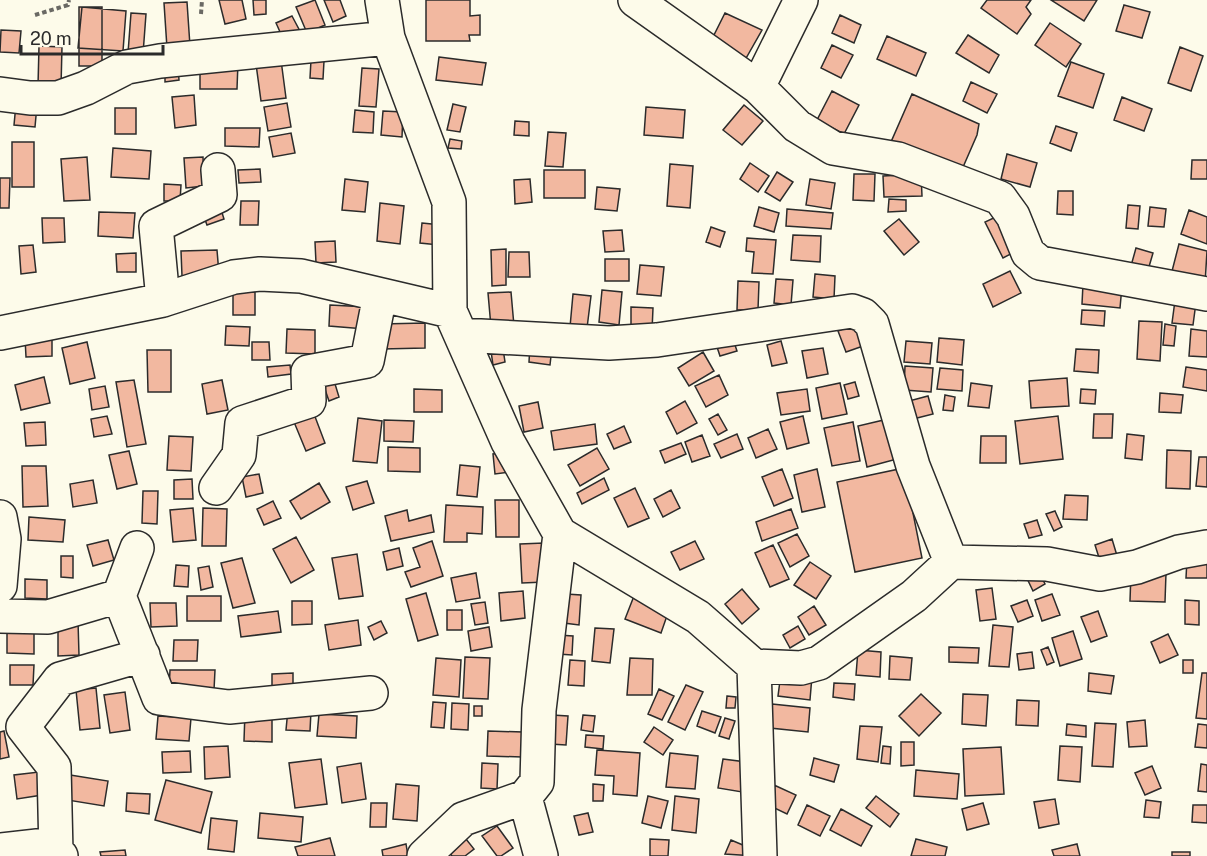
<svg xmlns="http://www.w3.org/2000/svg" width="1207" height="856" viewBox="0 0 1207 856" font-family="'Public Sans',sans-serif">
  <rect width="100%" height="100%" fill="#fdfbea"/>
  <path fill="#f2b8a0" stroke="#2b2b2b" stroke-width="1.5" d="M219 0H242L246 19 225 24Z
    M253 0H266V14L254 15Z
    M315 0 325 25 307 33 296 7Z
    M324 0H340L346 16 333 22Z
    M426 0H470V16L480 15V35H469L470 41H426Z
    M987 0H1031L1026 7 1031 14 1017 34 981 8Z
    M1051 0H1097L1084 21Z
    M187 2 190 46 167 48 164 3Z
    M1124 5 1150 12 1142 38 1116 31Z
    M79 7H102V66H79Z
    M82 7 126 11 123 51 78 48Z
    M131 13 146 14 143 54 128 53Z
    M725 13 762 30 745 60 712 39Z
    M840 15 861 25 854 43 832 33Z
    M292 16 302 35 285 43 276 23Z
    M1050 23 1081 44 1066 67 1035 45Z
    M1 30 21 31 19 53 0 52Z
    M968 35 999 55 989 73 956 53Z
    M887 36 926 53 916 76 877 59Z
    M832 45 853 55 841 78 821 68Z
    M39 46 62 47 61 87 38 86Z
    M1180 47 1203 56 1191 91 1168 83Z
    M439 57 486 63 482 85 436 80Z
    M281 60 286 98 261 101 256 64Z
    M311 60 324 61 323 79 310 78Z
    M200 61 238 62 237 89H200Z
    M1071 62 1104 74 1093 108 1058 96Z
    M178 67 179 80 165 82V68Z
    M362 68 379 69 376 107 359 106Z
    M971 82 997 94 987 113 963 101Z
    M832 91 859 105 844 134 817 120Z
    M912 94 979 124 977 135 960 174 891 142Z
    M194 95 196 125 175 128 172 97Z
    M1122 97 1152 109 1144 131 1114 120Z
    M287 103 291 127 268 131 264 107Z
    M16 104 37 105 35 127 14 125Z
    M453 104 466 107 460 132 447 130Z
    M744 105 763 121 742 145 723 130Z
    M646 107 685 110 683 138 644 135Z
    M115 108H136V134H115Z
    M355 110 374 112 373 133 353 132Z
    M383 111 403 112 402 137 381 135Z
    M515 121 529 122V136L514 135Z
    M1056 126 1077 133 1071 151 1050 143Z
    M225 128H260L259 147 225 146Z
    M548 132 566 133 563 167 545 166Z
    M291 133 295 153 273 157 269 137Z
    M450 139 462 141 461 149 448 148Z
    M12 142H34V187H12Z
    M113 148 151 151 149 179 111 177Z
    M1007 154 1037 163 1030 187 1001 179Z
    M87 157 90 200 64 201 61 159Z
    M203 157 204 186 186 188 184 158Z
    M1192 160H1207V179H1191Z
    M750 163 769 176 758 192 740 179Z
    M670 164 693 166 690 208 667 206Z
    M260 169 261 182 239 183 238 170Z
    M544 170H585V198H544Z
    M777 172 793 182 780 201 765 192Z
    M854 174H875L874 201 853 200Z
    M921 174 922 196 884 197 883 176Z
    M0 178H10L9 208H0Z
    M345 179 368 182 365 212 342 210Z
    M530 179 532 202 515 204 514 180Z
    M810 179 835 183 831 209 806 205Z
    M164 184 181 185 180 201H164Z
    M597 187 620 189 617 211 595 209Z
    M1058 191H1073V215L1057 214Z
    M889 199 906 200V211L888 212Z
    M241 201H259L258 225H240Z
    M219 203 224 219 207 225 201 209Z
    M380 203 404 206 400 244 377 241Z
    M1128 205 1140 206 1138 229 1126 228Z
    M759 207 779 213 774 232 754 226Z
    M1150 207 1166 209 1164 227 1148 226Z
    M787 209 833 213 831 229 786 226Z
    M1189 210 1207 217V244L1181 234Z
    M99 212 135 213 133 238 98 236Z
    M1002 214 1020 249 1003 258 985 222Z
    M42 218H64L65 242 43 243Z
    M899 219 919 242 904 255 884 231Z
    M422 223 441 225 439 245 420 243Z
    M711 227 725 232 720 247 706 242Z
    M622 230 624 251 605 252 603 231Z
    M793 235 821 236 820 262 791 260Z
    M747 238 776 240 773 274 752 273 754 252 746 251Z
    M335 241 336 262 316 263 315 242Z
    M1179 244 1207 251 1205 284 1171 275Z
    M33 245 36 272 21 274 19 246Z
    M1136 248 1153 253 1146 277 1129 273Z
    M506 249V285L492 286 491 250Z
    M217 250 219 274 182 276 181 251Z
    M509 252H529L530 277H508Z
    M136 253V272H117L116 254Z
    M605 259H629V281H605Z
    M640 265 664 267 661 296 637 294Z
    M1010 271 1021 293 993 307 983 284Z
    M815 274 835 276 834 299 813 297Z
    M776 279 793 280 791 305 774 303Z
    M738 281 759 282 758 310H737Z
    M1083 284 1122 286 1120 308 1082 304Z
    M602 290 622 292 619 325 599 322Z
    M233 291 255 292V315H233Z
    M511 292 514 326 491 327 488 293Z
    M1176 293 1197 295 1193 325 1172 323Z
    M573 294 591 296 587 328 570 327Z
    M330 305 367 307 365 329 329 326Z
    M631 307 653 308 652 331 631 330Z
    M1082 310 1105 311 1104 326 1081 324Z
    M1139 321 1162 322 1160 361 1137 359Z
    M425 323V348L382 349 381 324Z
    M857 323 866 345 846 352 838 331Z
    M1165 324 1176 326 1174 346 1163 345Z
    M226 326 250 327 249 346 225 345Z
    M287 329 315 330V354L286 353Z
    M1191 329 1207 331V357L1189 356Z
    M731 333 737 351 720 356 714 338Z
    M52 337V356L26 357 25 338Z
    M939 338 964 340 962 365 937 362Z
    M781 341 787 363 772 366 767 345Z
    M906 341 932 343 930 364 904 362Z
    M87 342 95 378 70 384 62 348Z
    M252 342H269L270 360H252Z
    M502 342 505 362 493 365 490 344Z
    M530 345 552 347 550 365 529 362Z
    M823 348 828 374 807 378 802 351Z
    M1076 349 1099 350 1098 373 1074 371Z
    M147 350H171V392H148Z
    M703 352 714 371 689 386 678 368Z
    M290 365 291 374 268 377 267 367Z
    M905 366 933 368 931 392 904 390Z
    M1186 367 1207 370V391L1183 387Z
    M940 368 963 370 962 391 937 389Z
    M332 374 339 397 329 401 321 378Z
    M719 375 728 395 706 407 695 386Z
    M44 377 50 403 21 410 15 385Z
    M1067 378 1069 406 1031 408 1029 381Z
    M134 380 146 444 127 447 116 382Z
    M222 380 228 410 207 414 202 384Z
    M855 382 859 396 848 399 844 385Z
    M840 383 847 414 822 419 816 388Z
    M971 383 992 386 989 408 968 406Z
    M105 386 109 407 92 410 89 389Z
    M414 389 442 390V412H414Z
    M807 389 810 411 781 415 777 393Z
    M1081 389 1096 390 1095 404 1080 403Z
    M1160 393 1183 395 1181 413 1159 412Z
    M945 395 955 397 953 411 943 410Z
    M928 396 933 414 913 419 909 401Z
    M685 401 697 423 677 434 666 412Z
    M538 402 543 428 524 432 519 406Z
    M314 414 325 443 306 451 294 422Z
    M718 414 727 430 718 435 709 419Z
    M1094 414H1113L1112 438H1093Z
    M107 416 112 434 94 437 91 419Z
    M803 416 809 443 787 449 780 422Z
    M1058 416 1063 459 1020 464 1015 421Z
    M358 418 382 421 377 463 353 461Z
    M888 419 897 459 867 467 858 426Z
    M384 420 414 421 413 442 384 441Z
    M45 422 46 445 26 446 24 423Z
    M853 422 860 461 832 466 824 428Z
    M595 424 597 444 554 450 551 431Z
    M624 426 631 442 614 449 607 434Z
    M768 429 777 449 756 458 748 438Z
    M737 434 743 449 721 458 714 444Z
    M1127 434 1144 436 1142 460 1125 458Z
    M702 435 710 456 692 462 685 442Z
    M169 436 193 437 191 471 167 470Z
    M981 436H1006V463H980Z
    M681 443 686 454 665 463 660 451Z
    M388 447 420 448V472L388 471Z
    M597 448 609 469 580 486 568 465Z
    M1167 450 1191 451 1190 489 1166 488Z
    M129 451 137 484 117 489 109 455Z
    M507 452 510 472 495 474 493 454Z
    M1199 457H1207V487L1196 486Z
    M460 465 480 467 477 497 457 495Z
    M22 466H46L48 506 23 507Z
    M904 468 922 558 855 572 837 482Z
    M782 469 793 498 774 506 762 477Z
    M817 469 825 507 802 512 794 475Z
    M259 474 263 493 246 497 242 477Z
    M604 478 609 490 582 504 577 493Z
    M192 479 193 499H174V480Z
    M93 480 97 503 73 507 70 484Z
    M367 481 374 503 353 510 346 487Z
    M319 483 330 502 301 519 290 501Z
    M635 488 649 518 628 527 614 498Z
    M671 490 680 508 663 517 654 499Z
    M143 491H158L157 524 142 523Z
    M1065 495 1088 496 1087 520 1063 519Z
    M495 500H519V537H496Z
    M273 501 281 518 264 525 257 509Z
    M446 505 483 507 482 534 467 533V542H444Z
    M193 508 196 540 173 542 170 510Z
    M203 508 227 509 226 546H202Z
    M791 509 798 528 762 541 756 522Z
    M407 510 409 521 431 515 434 532 391 541 385 516Z
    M1055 511 1062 527 1054 531 1046 514Z
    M29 517 65 520 63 542 28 540Z
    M1037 520 1042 535 1029 538 1024 524Z
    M797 534 809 556 790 567 778 543Z
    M296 537 314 570 291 583 273 549Z
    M1112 539 1118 559 1101 564 1095 545Z
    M108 540 114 560 93 566 87 545Z
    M432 541 443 576 411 587 405 572 420 567 413 548Z
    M695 541 704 559 680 570 671 552Z
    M544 543 545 582 522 583 520 544Z
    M773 545 789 579 770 587 755 553Z
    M399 548 403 566 387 570 383 552Z
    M357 554 363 596 339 599 332 558Z
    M61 556H73V578L61 577Z
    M242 558 255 603 233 608 221 563Z
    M1187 559H1207V578H1186Z
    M810 562 831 576 816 599 794 585Z
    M1035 564 1045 584 1033 591 1023 570Z
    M176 565 189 566 188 587 174 586Z
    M209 566 213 587 201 590 198 568Z
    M1131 572 1166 573 1165 602 1130 601Z
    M476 573 480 598 456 602 451 578Z
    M25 579 47 580V599L25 598Z
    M992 588 996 619 980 621 976 590Z
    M742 589 759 609 742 624 725 604Z
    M523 591 525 618 501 621 499 593Z
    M426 593 438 635 418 641 406 599Z
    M566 594 581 595 579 625 564 623Z
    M1052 594 1060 615 1042 621 1035 600Z
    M187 596H221V621H187Z
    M634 596 669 610 661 633 625 619Z
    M1027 600 1033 616 1018 622 1011 606Z
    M1185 600 1199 601V625L1185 624Z
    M292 601H312V624L292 625Z
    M485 602 488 623 475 625 471 604Z
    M150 603H176L177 626 151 627Z
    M814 606 826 625 809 635 798 617Z
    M447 610H462V630H447Z
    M278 611 281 632 241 637 238 616Z
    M1098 611 1107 636 1091 642 1081 617Z
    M358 620 361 645 329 650 325 625Z
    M58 621H78L79 655 58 656Z
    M381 621 387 633 374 640 368 627Z
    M993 625 1013 627 1009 667 989 666Z
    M798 626 805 639 790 648 783 635Z
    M489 627 492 647 471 651 468 631Z
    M595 628 614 629 610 663 592 661Z
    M7 629 34 630V654L7 653Z
    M1073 631 1082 659 1060 666 1052 638Z
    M1168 634 1178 655 1160 663 1151 642Z
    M558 635 573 636 572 655 558 654Z
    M174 640H198L197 661H173Z
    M949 647 979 648 978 663 949 662Z
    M1048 647 1054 662 1047 665 1041 650Z
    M858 650 881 652 880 677 856 675Z
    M1032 652 1034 668 1019 670 1017 654Z
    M890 656 912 658 910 680 889 679Z
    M465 657 490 658 488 699 463 698Z
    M436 658 461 660 459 697 433 695Z
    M630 658 653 659 652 695H627Z
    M570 660 585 661 584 686 568 685Z
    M1183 660H1193V673H1183Z
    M10 665H34L33 685H10Z
    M170 670H215L214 690H169Z
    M293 673V694H272V674Z
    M781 673 812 676 810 700 778 696Z
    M1089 673 1114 676 1111 694 1088 691Z
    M1202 673H1207V719L1196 718Z
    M834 683 855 684 854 700 833 697Z
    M686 685 703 692 685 730 668 722Z
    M96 688 100 728 80 730 76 690Z
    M659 689 674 696 662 720 648 714Z
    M125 692 130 730 110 733 104 695Z
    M921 694 941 713 919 736 899 716Z
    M963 694 988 695 986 726 962 724Z
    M727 696 736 697 735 708H726Z
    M1017 700 1039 701 1038 726 1016 725Z
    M433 702 446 703 444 728 431 727Z
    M452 703 469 704 468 730 451 729Z
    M772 704 810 708 808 732 770 728Z
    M474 706H482V716H474Z
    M288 709 311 711 310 731 286 730Z
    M702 711 721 717 715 733 697 726Z
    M245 712 272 713V742L244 741Z
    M319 714 357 716 356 738 317 736Z
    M552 715 568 716 566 745 550 744Z
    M583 715 595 716 593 732 581 730Z
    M158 716 191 718 189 741 156 739Z
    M725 718 735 721 729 739 719 736Z
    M1145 720 1147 746 1129 747 1127 722Z
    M1095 723 1116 724 1113 767 1092 766Z
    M1067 724 1086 726V737L1066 735Z
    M1198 724 1207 725V748L1195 747Z
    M860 726 882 727 878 762 857 759Z
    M654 727 673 740 663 755 644 742Z
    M4 731 9 757 0 759V732Z
    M488 731 523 732 522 757 487 756Z
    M586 735 604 736 603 749 585 747Z
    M901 742H914V765L901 766Z
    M228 746 230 777 205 779 204 747Z
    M883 746 891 747 890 764 881 763Z
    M1060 746 1082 747 1080 782 1058 780Z
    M1001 747 1004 794 965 796 963 749Z
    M597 750 640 753 637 796 613 794 614 776 595 775Z
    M190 751 191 772 163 773 162 752Z
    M670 753 698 756 695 789 666 787Z
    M814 758 839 765 834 782 810 775Z
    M321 759 327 804 295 808 289 763Z
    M723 759 746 762 742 792 718 788Z
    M361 763 366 799 342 803 337 767Z
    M482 763 498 764 497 789 481 788Z
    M1201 764 1207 765V792L1198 791Z
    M1152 766 1161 788 1145 795 1135 773Z
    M916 770 959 774 957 799 914 796Z
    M39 772 42 795 17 799 14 775Z
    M64 774 108 781 104 806 61 799Z
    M166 780 212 792 201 833 155 820Z
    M396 784 419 786 417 821 393 819Z
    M593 784 604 785 603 801H593Z
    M774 785 796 795 787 814 766 804Z
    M127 793 150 794 149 814 126 811Z
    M648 796 668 801 661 828 642 823Z
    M675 796 699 799 696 833 672 830Z
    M876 796 899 814 890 827 866 808Z
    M1055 799 1059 824 1039 828 1034 802Z
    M1146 800 1161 802 1159 818 1144 817Z
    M371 803H387L386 827H370Z
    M983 803 989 824 967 830 962 809Z
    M807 805 830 816 820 836 798 825Z
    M1193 805H1207V823L1192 822Z
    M841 809 872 826 861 846 830 830Z
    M260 813 303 817 301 842 258 838Z
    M588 813 593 832 579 835 574 816Z
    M211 818 237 821 234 852 208 849Z
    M497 826 513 848 501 856H497L482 836Z
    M462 834 474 849 465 856H452L446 848Z
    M330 838 335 856H298L295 847Z
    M650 839 669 840 668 856H650Z
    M916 839 947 847 945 856H911Z
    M731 840 757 851 755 856 725 854Z
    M406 844 408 856H383L382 850Z
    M1077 844 1080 856H1054L1052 850Z
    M125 850 126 856H101L100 852Z
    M1172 852H1190V856H1172Z"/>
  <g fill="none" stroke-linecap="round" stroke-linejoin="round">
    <defs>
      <path id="minor" d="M382 0 388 38 449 202 450 311 508 442 560 534 539 710 537 782 525 797 463 819 424 856
        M635 0 758 87 797 126 833 148 898 159 1000 198 1013 216 1028 253 1040 263 1207 294
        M758 87 801 0
        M0 94 30 98H58L86 88 127 67 160 61 388 38
        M163 300 156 226 220 195 218 170
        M0 333 163 300 234 277 260 274 301 276 450 311
        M461 335 609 343 657 340 852 311 863 315 872 324 913 466 951 562
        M216 488 239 455 242 423 309 401 308 372 367 361 380 295
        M0 517 4 539 0 586
        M560 534 698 617 754 666 801 668 819 663 914 596 951 562 1047 564 1100 574 1137 567 1179 552 1207 547
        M137 548 119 596 159 698 229 707 371 693
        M0 616 48 617 119 596
        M754 666 760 856
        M525 797 541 856
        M0 850 55 844
        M61 856 56 853 54 767 23 727 60 679 143 655"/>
    </defs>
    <use href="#minor" stroke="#2b2b2b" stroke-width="36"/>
    <path stroke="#6a6964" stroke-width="4" stroke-dasharray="4.5 3" stroke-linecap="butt" d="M201 14 202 0
      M35 15 68 5 69 0"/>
    <use href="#minor" stroke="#fdfbea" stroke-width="33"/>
  </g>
  <path d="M21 45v9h142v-9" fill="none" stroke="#2b2b2b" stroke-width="3"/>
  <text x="30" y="45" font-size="18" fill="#2b2b2b" stroke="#fdfbea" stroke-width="4.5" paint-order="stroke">20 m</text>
</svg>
